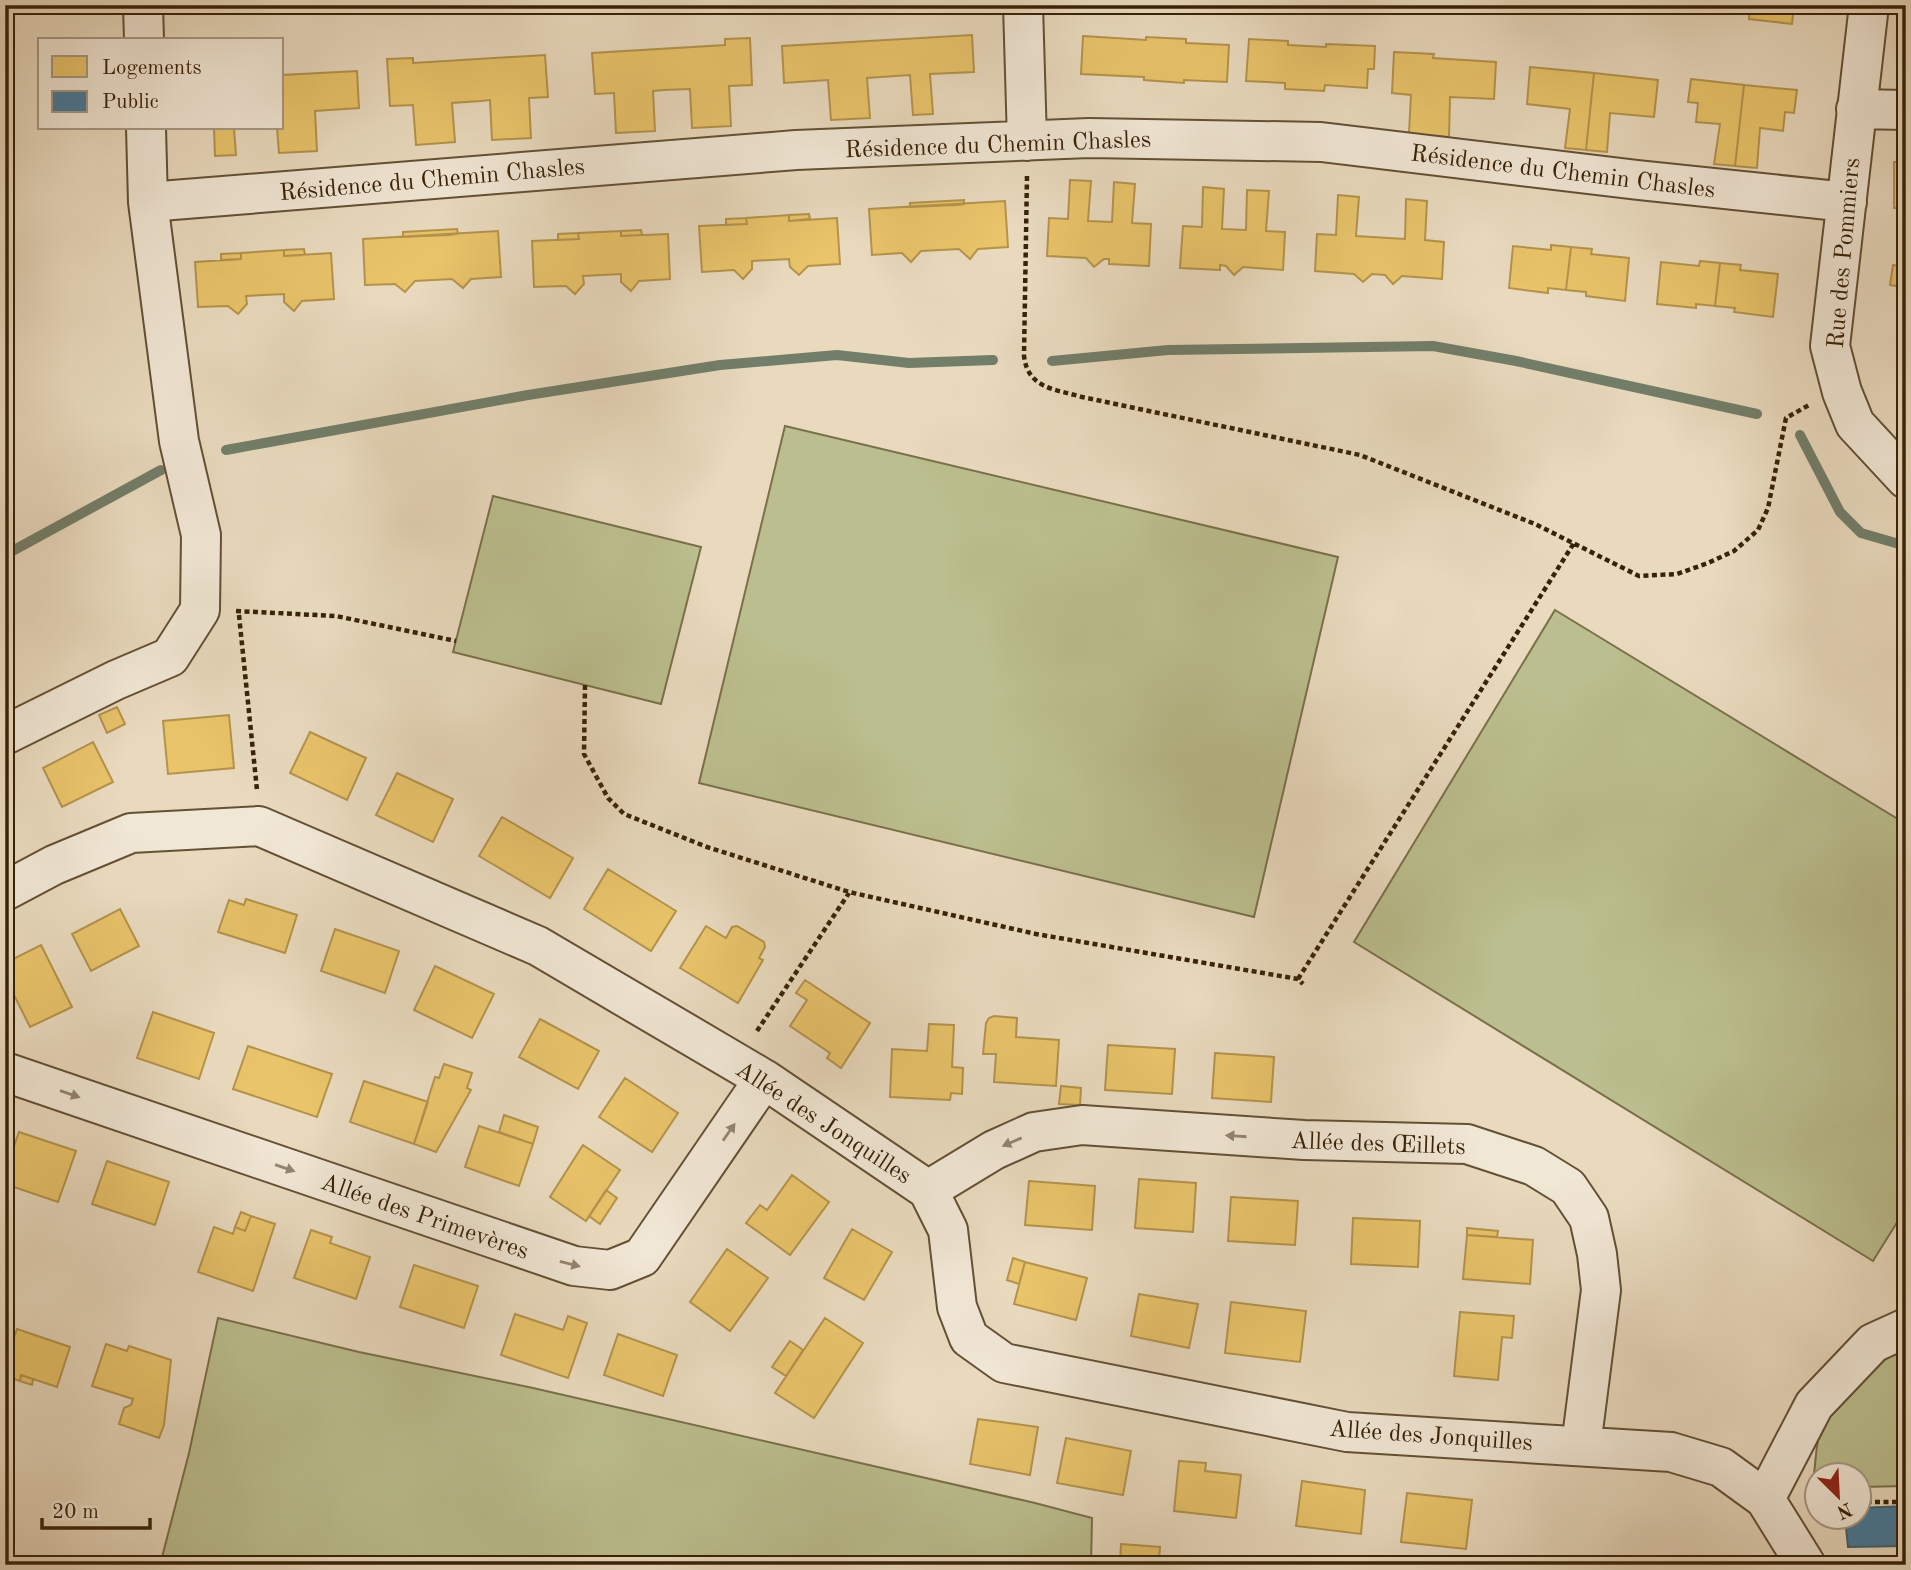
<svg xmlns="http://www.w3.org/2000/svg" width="1911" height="1570" viewBox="0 0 1911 1570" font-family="'Old Standard TT',serif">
  <rect width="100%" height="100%" fill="#e9dabe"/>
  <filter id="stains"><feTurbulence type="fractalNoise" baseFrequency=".00286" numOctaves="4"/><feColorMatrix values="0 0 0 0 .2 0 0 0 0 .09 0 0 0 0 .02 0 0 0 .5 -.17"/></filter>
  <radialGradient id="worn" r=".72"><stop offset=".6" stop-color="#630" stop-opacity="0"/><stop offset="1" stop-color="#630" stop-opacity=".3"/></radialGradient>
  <path fill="#bbbe8e" stroke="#7a704a" stroke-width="2" d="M1636 5H1696L1695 13Z
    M785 426 1338 557 1254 917 699 783Z
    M493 496 701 547 661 704 453 652Z
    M1555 610 1906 824V1208L1873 1261 1354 942Z
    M218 1318 359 1352 533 1388 1035 1503 1092 1518 1091 1565H160L189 1453Z
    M1906 1347V1486L1859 1487 1858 1476H1816V1481L1814 1474C1816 1458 1816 1440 1822 1425 1836 1394 1877 1362 1906 1347Z"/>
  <path fill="#e9c46a" stroke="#b4934c" stroke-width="2" d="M1750 5H1794L1792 24 1749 19Z
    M972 35 974 72 930 74 933 114 913 115 910 75 867 78 870 118 831 120 828 80 784 83 782 46Z
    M1083 36 1146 40V37L1186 39V43L1229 45 1227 82 1184 80V83L1144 80V77L1081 74Z
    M750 38 752 85 729 86 731 126 692 128 690 89 664 90 653 91 655 131 616 133 614 93 595 94 592 53 725 45V39Z
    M1249 39 1288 41V45L1326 47V44L1375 46 1374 69H1368L1367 88 1325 85 1324 91 1285 89V83L1246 81Z
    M1394 52 1434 54 1433 58 1496 62 1494 99 1450 97 1449 137 1403 134 1409 133 1411 95 1392 93Z
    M545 55 548 97 529 98 531 138 492 140 490 100 481 101 452 103 455 142 416 145 413 105 390 106 387 59 413 58V63Z
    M1530 67 1594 73 1586 150 1565 148 1570 109 1527 104Z
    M357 71 359 108 315 111 317 151 279 153 277 128H282V75Z
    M1594 73 1658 80 1654 117 1610 113 1607 152 1586 150Z
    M1691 79 1744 85 1735 166 1714 164 1720 124 1696 122 1698 103 1688 102Z
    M1744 85 1797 90 1794 113 1785 112 1783 131 1760 128 1757 168 1735 166Z
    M214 128H234L236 155 215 156Z
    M1894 162H1906V208H1894Z
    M1070 180 1091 181 1088 221 1112 222 1114 182 1135 184 1132 223 1151 224 1149 266 1109 264V259H1104L1094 267 1086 258 1047 256 1049 218 1068 219Z
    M1203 187 1224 189 1222 229 1246 230 1247 190 1269 191 1266 231 1285 232 1283 270 1243 267 1234 275 1226 266 1220 265V270L1180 268 1183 226 1202 227Z
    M1338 195 1359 197 1356 236 1405 239 1406 199 1427 201 1425 240 1444 242 1442 279 1402 276 1393 284 1385 275 1372 274 1363 282 1354 274 1315 271 1317 234 1336 235Z
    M964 200V204L956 205 910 207V203Z
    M1005 201 1008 247 978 249 970 259 959 249 921 251 911 262 902 253 872 255 869 209Z
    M809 214 810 219 789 221V215Z
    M789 215V221L837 218 840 264 808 266 799 275 790 267 789 259 752 261V269L743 279 734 270 702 272 699 226 747 224 746 218Z
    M746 218 747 224 726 225V219Z
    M457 229 458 234 449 235 403 237V232Z
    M641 230 642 235 621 236V231Z
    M498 231 501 277 471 279 463 288 452 279 415 281 405 292 395 284 365 285 363 239Z
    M621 231V236L668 234 670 279 639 281 631 291 621 282V274L583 276 584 284 575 294 566 286 534 287 532 241 579 239 578 233Z
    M578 233 579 239 558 240V234Z
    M1551 245 1571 247 1566 290 1548 288V293L1509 288 1513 246 1551 250Z
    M1571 247 1592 249 1591 254 1629 258 1625 301 1586 296V292L1566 290Z
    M304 249 305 255 284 256V250Z
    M284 250V256L331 253 334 299 302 301 294 311 284 302V294L246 296 247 304 238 314 228 306 198 307 195 262 241 259V253Z
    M241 253V259L221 260V254Z
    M1700 261 1720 263 1715 306 1696 304V308L1657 304 1661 262 1699 266Z
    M1720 263 1741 265 1740 270 1778 274 1773 317 1734 312 1735 308 1715 306Z
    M1893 265 1905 267 1902 287 1890 285Z
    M117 707 125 724 107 733 99 715Z
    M229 715 234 768 168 774 163 721Z
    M310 732 366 758 347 800 290 773Z
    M93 742 113 782 62 807 43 768Z
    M397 773 453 799 433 842 376 815Z
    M502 817 573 858 550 898 479 856Z
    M608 869 676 911 651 951 584 909Z
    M246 899 297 915 285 953 218 932 229 900 244 905Z
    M120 909 139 946 91 971 72 934Z
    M706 926 726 938 732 927 737 926 764 942 765 947 759 958 763 960 738 1003 680 968Z
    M335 929 399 951 385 993 321 971Z
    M41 945 72 1007 30 1027 5 977V963Z
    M435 966 494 994 472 1038 414 1010Z
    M805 980 870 1023 841 1068 827 1058 830 1053 790 1026 807 1000 796 993Z
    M153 1012 214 1033 199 1079 137 1058Z
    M994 1016 1017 1018 1016 1037 1059 1040 1056 1086 994 1082 996 1054H983L986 1023 989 1018Z
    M540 1019 599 1051 578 1089 519 1057Z
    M929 1024 954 1025 952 1067 963 1068 962 1094 951 1093 950 1100 890 1097 892 1049 927 1051Z
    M1108 1045 1175 1049 1172 1094 1105 1090Z
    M248 1046 332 1074 317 1117 233 1089Z
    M1215 1053 1274 1057 1271 1102 1212 1098Z
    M444 1064 472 1073 467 1088 471 1090 436 1152 414 1144 435 1077 439 1078Z
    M625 1078 678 1113 652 1152 599 1117Z
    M364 1081 428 1102 414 1144 350 1122Z
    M1061 1086 1081 1088 1080 1105 1059 1104Z
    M504 1115 538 1127 533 1144 499 1132Z
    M479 1126 533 1144 519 1186 465 1167Z
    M19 1132 76 1151 58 1202 5 1184V1172Z
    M583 1145 620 1170 586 1221 550 1197Z
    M107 1161 169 1182 155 1225 92 1204Z
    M792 1175 829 1202 790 1255 746 1223 760 1205 767 1210Z
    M1139 1179 1196 1183 1193 1232 1135 1228Z
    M1029 1181 1095 1186 1092 1230 1025 1225Z
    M606 1190 617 1198 600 1224 589 1216Z
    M1231 1197 1298 1201 1295 1245 1228 1241Z
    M241 1212 251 1216 245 1231 235 1227Z
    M251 1216 275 1224 253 1291 198 1272 214 1227 233 1234 235 1227 245 1231Z
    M1353 1218 1420 1221 1418 1267 1351 1264Z
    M1467 1228 1498 1231 1497 1237 1467 1235Z
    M852 1229 892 1252 864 1300 824 1278Z
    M311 1230 332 1237 330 1243 370 1257 356 1299 294 1278Z
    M1467 1235 1533 1240 1530 1284 1463 1279Z
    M727 1249 768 1278 730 1331 690 1302Z
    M1013 1258 1025 1262 1019 1284 1007 1280Z
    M1025 1262 1087 1278 1076 1320 1014 1304Z
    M414 1265 478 1286 464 1328 400 1307Z
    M1139 1294 1198 1304 1189 1348 1131 1336Z
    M1231 1302 1306 1311 1300 1362 1225 1353Z
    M1460 1312 1514 1316 1512 1338 1502 1337 1498 1380 1454 1376Z
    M515 1314 563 1330 568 1316 587 1323 568 1378 501 1355Z
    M825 1318 863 1343 814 1418 775 1393Z
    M17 1329 70 1347 57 1387 21 1375 20 1381 5 1376V1363Z
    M618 1334 677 1355 663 1396 604 1375Z
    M790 1341 803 1350 786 1376 772 1367Z
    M106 1344 127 1351 129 1346 171 1360 164 1425 159 1438 119 1424 124 1408 131 1405 133 1399 92 1386Z
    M21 1375 33 1379 32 1385 20 1381Z
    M978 1419 1038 1427 1030 1475 970 1464Z
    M1066 1438 1131 1451 1123 1495 1057 1483Z
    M1179 1461 1206 1463 1205 1471 1241 1475 1236 1518 1174 1511Z
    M1302 1481 1365 1490 1361 1534 1296 1526Z
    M1407 1493 1472 1500 1466 1549 1401 1542Z
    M1121 1544 1160 1547 1159 1560 1208 1565H1120Z"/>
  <path fill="#457b9d" stroke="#416070" stroke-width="2" d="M1906 1506V1546L1848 1547 1845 1518H1858V1508Z"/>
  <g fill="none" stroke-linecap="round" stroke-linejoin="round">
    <path stroke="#727e69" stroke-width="10" d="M1052 361 1168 350 1433 346 1516 361 1757 414
      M1800 435 1840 512 1861 533 1906 546
      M226 450 528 395 720 365 837 355 909 363 993 360
      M5 555 161 470"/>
    <defs>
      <path id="minor" d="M143 5 144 40
        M1023 5 1027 141
        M1869 5 1830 346 1842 392 1855 424 1906 479
        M1856 109 1906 110
        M148 202 796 150 1089 138 1321 142 1638 180 1847 202
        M5 735 116 680 170 657 200 610 201 535 179 441 148 202 146 128
        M5 891 54 865 131 833 259 826 538 946 764 1079 928 1190 948 1230 957 1307 969 1338 1004 1363 1347 1432 1671 1452 1721 1467 1765 1499 1806 1565
        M5 1072 574 1266 610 1270 642 1257 764 1079
        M928 1190 994 1150 1034 1132 1082 1125 1304 1140 1467 1144 1534 1166 1568 1187 1589 1218 1597 1254 1601 1290 1581 1446
        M1765 1499 1814 1405 1873 1343 1906 1328"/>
    </defs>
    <use href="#minor" stroke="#645035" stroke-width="42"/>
    <path stroke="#382207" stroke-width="4.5" stroke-dasharray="5 3.5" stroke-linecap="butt" d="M1027 176 1024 356C1028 389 1055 389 1082 397L1360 455 1535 524 1639 576 1677 574 1708 563 1734 551 1758 530 1768 508 1786 418 1809 405
      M236 611 336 616 456 641
      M239 615 257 790
      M585 685 584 754 608 798 624 814 707 847 849 892 1036 934 1298 979 1303 984
      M1298 979 1574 543
      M757 1031 849 893
      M1858 1502H1906"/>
    <use href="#minor" stroke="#f1e7d5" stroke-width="38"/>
  </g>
  <defs><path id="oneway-solid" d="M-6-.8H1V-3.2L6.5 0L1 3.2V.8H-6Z" transform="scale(1.75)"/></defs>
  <g fill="#94846e">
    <use href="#oneway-solid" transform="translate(70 1094) rotate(19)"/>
    <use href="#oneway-solid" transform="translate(729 1132) rotate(-55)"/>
    <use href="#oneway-solid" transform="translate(1236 1136) rotate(-176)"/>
    <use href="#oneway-solid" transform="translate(1012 1142) rotate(157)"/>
    <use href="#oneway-solid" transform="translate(285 1168) rotate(19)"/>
    <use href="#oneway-solid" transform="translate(570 1264) rotate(14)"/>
  </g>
  <g text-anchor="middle" stroke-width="7" stroke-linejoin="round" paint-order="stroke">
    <g font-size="24" fill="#382207" stroke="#f1e7d5">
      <text transform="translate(998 144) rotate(-2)" y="8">Résidence du Chemin Chasles</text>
      <text transform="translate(1563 171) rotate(7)" y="8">Résidence du Chemin Chasles</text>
      <text transform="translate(432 179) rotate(-5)" y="8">Résidence du Chemin Chasles</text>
      <text transform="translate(1843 253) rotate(-85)" y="8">Rue des Pommiers</text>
      <text transform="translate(824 1122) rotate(33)" y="8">Allée des Jonquilles</text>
      <text transform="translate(1378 1143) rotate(2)" y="8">Allée des Œillets</text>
      <text transform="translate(425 1216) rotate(19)" y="8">Allée des Primevères</text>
      <text transform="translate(1431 1435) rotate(4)" y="8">Allée des Jonquilles</text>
    </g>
  </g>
  <rect width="1911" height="1570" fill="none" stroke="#e9dabe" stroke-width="28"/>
  <rect x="7" y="7" width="1897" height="1556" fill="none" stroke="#382207" stroke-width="3.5"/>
  <rect x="14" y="14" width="1883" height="1542" fill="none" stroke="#382207" stroke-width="2"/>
  <rect x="38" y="38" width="245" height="91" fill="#f1e7d5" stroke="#a79883" stroke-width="2"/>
  <rect x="52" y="56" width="35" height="21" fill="#e9c46a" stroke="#a79883" stroke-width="2"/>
  <text x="102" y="74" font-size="21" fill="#382207">Logements</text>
  <rect x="52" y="91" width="35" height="21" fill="#457b9d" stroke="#a79883" stroke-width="2"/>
  <text x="102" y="108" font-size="21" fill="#382207">Public</text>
  <g transform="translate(1838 1496) rotate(156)"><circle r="33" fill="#f1e7d5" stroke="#a79883" stroke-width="2"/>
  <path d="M0-5L12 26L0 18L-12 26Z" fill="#8f2418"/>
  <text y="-10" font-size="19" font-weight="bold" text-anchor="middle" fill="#382207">N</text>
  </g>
  <path d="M42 1518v10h108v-10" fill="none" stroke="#382207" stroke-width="3.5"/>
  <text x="52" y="1518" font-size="21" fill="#382207" stroke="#f1e7d5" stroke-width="5" paint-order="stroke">20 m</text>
  <rect width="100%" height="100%" filter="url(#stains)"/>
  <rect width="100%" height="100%" fill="url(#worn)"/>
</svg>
